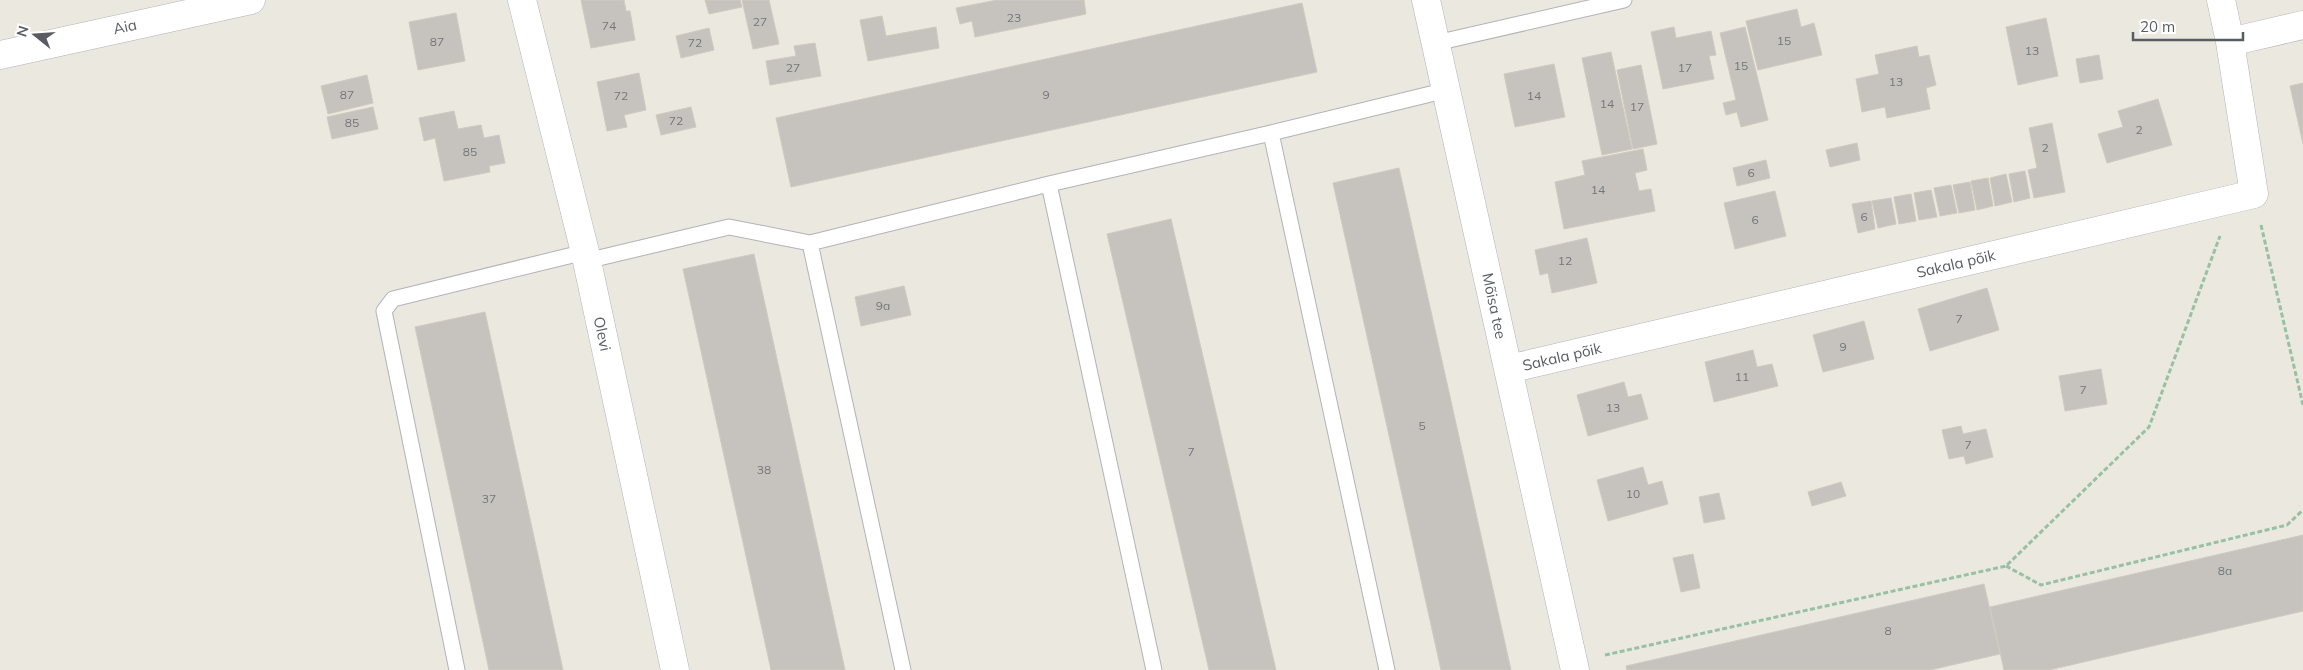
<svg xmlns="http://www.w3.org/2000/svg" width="2303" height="670" viewBox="0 0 2303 670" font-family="Mulish,sans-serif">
  <rect width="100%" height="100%" fill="#ebe8e0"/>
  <path fill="#c6c3be" stroke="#cfcabf" d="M581 0H624L626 11H630L635 40 591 48Z
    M705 0H740L742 7 709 14Z
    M742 0H769L779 44 753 49Z
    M997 0H1084L1086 14 975 37 972 21 960 24 956 8Z
    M1302 3 1317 72 791 187 776 118Z
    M1797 9 1801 27 1814 23 1822 55 1758 70 1746 21Z
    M456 13 465 61 418 70 409 22Z
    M882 16 886 36 936 27 939 48 868 61 860 20Z
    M2046 18 2058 76 2018 85 2006 27Z
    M1674 27 1676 38 1711 31 1716 55 1709 56 1714 79 1663 89 1651 32Z
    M1745 27 1768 120 1741 127 1737 112 1726 115 1723 103 1736 100 1720 33Z
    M709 28 714 50 681 58 676 36Z
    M815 43 821 76 770 85 766 61 796 56 794 46Z
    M1917 46 1919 57 1929 55 1936 85 1926 88 1930 109 1887 118 1885 107 1862 112 1856 79 1879 74 1875 55Z
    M1611 52 1632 149 1602 155 1582 58Z
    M2099 55 2103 79 2080 83 2076 59Z
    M1554 64 1565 117 1515 127 1504 74Z
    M1641 65 1657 144 1633 149 1617 70Z
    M639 73 646 110 624 115 627 127 607 131 597 82Z
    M367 75 373 103 328 114 321 86Z
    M2303 83V144L2290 86Z
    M2158 99 2172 145 2107 163 2098 134 2123 127 2118 111Z
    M373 107 378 129 332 139 327 117Z
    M691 107 696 127 661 135 656 115Z
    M454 111 458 129 481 125 484 138 499 135 505 163 489 166 490 172 444 181 435 138 424 141 419 118Z
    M2052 123 2065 192 2034 198 2028 170 2037 168 2029 128Z
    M1857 143 1860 160 1830 167 1826 150Z
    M1643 149 1647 170 1635 173 1639 191 1651 189 1655 211 1564 229 1555 182 1585 175 1582 161Z
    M1766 160 1770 178 1737 186 1733 168Z
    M1399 168 1511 670H1441L1333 183Z
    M2025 171 2030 198 2014 202 2009 174Z
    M2006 174 2012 202 1995 206 1990 178Z
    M1988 178 1993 206 1977 210 1971 181Z
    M1970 182 1975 210 1959 213 1953 185Z
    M1951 185 1957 213 1940 216 1934 188Z
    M1931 190 1937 217 1919 220 1914 193Z
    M1775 191 1786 236 1735 249 1724 203Z
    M1911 194 1916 221 1899 224 1894 197Z
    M1891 198 1896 224 1878 228 1872 201Z
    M1871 201 1875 229 1858 233 1852 204Z
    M1171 219 1276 670H1209L1107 234Z
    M1587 238 1597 283 1552 293 1548 273 1540 275 1535 250Z
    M754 254 845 670H771L683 269Z
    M904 286 911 315 861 326 855 297Z
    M1987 288 1999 330 1930 351 1918 309Z
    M485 312 563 670H489L415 327Z
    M1864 321 1874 359 1823 372 1813 335Z
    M1753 350 1757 367 1772 364 1778 386 1714 402 1705 362Z
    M2101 369 2107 404 2065 411 2059 376Z
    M1624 382 1628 397 1641 394 1648 419 1588 436 1577 395Z
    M1961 426 1963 434 1986 429 1993 457 1966 464 1964 456 1949 459 1942 430Z
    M1643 467 1648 485 1662 481 1668 504 1608 521 1597 480Z
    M1841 482 1846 496 1812 506 1808 492Z
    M1719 493 1725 519 1704 523 1699 497Z
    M2303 535V611L2049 670H2004L1990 607Z
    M1693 554 1700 588 1681 592 1673 558Z
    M1984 584 2000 654 1930 670H1627L1626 666Z"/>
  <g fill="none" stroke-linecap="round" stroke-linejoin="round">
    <defs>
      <path id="lane" d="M1436 43 1624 0
        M1049 184 1154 670
        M810 243 903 670
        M586 261 729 227 810 243 1049 184 1271 133
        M457 670 384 311 393 299 585 252
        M1387 670 1271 133 1447 90"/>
      <path id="street" d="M522 0 585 252 675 670
        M1426 0 1575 670
        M2230 42 2303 25
        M0 55 251 0
        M1509 369 2254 194 2230 42 2221 0"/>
    </defs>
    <use href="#lane" stroke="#b1b3b7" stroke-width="17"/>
    <use href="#street" stroke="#b1b3b7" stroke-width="29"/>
    <path stroke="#98c1a3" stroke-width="3" stroke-dasharray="5 2.5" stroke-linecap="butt" d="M2261 225 2303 405
      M2006 566 2041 585 2287 525 2303 510
      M1605 655 2006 566 2149 427 2220 236"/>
    <use href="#lane" stroke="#fff" stroke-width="15"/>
    <use href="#street" stroke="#fff" stroke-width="28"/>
  </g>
  <g text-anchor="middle" stroke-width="4.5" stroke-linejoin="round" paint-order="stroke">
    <g font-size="12" fill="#747678">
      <text x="1014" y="22">23</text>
      <text x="760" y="26">27</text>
      <text x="609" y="30">74</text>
      <text x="1784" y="45">15</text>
      <text x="437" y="46">87</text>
      <text x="695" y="47">72</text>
      <text x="2032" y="55">13</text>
      <text x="1741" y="70">15</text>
      <text x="793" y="72">27</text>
      <text x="1685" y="72">17</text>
      <text x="1896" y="86">13</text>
      <text x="347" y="99">87</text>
      <text x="1046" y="99">9</text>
      <text x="621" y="100">72</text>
      <text x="1534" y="100">14</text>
      <text x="1607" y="108">14</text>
      <text x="1637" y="111">17</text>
      <text x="676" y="125">72</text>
      <text x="352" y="127">85</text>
      <text x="2139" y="134">2</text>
      <text x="2045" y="152">2</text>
      <text x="470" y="156">85</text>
      <text x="1751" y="177">6</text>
      <text x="1598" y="194">14</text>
      <text x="1864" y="221">6</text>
      <text x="1755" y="224">6</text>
      <text x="1565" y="265">12</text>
      <text x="883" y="310">9a</text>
      <text x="1959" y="323">7</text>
      <text x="1843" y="351">9</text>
      <text x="1742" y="381">11</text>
      <text x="2083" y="394">7</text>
      <text x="1613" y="412">13</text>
      <text x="1422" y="430">5</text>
      <text x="1968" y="449">7</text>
      <text x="1191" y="456">7</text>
      <text x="764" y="474">38</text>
      <text x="1633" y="498">10</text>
      <text x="489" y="503">37</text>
      <text x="2225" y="575">8a</text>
      <text x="1888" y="635">8</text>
    </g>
    <g font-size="15" fill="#595c60" stroke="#fff">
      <text transform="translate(125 27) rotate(-12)" y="5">Aia</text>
      <text transform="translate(1956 264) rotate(-13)" y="5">Sakala põik</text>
      <text transform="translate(1494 306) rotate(78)" y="5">Mõisa tee</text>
      <text transform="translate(602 334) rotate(78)" y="5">Olevi</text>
      <text transform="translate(1562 357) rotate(-13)" y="5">Sakala põik</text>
    </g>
  </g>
  <g transform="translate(35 35) rotate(287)" stroke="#ffffff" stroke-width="4" paint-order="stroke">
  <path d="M0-4L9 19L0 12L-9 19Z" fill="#595c60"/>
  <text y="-8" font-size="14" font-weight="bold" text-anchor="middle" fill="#595c60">N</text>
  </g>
  <path d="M2133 32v8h110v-8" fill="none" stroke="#595c60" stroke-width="2.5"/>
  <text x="2140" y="32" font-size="15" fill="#595c60" stroke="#ffffff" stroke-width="4" paint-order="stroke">20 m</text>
</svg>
